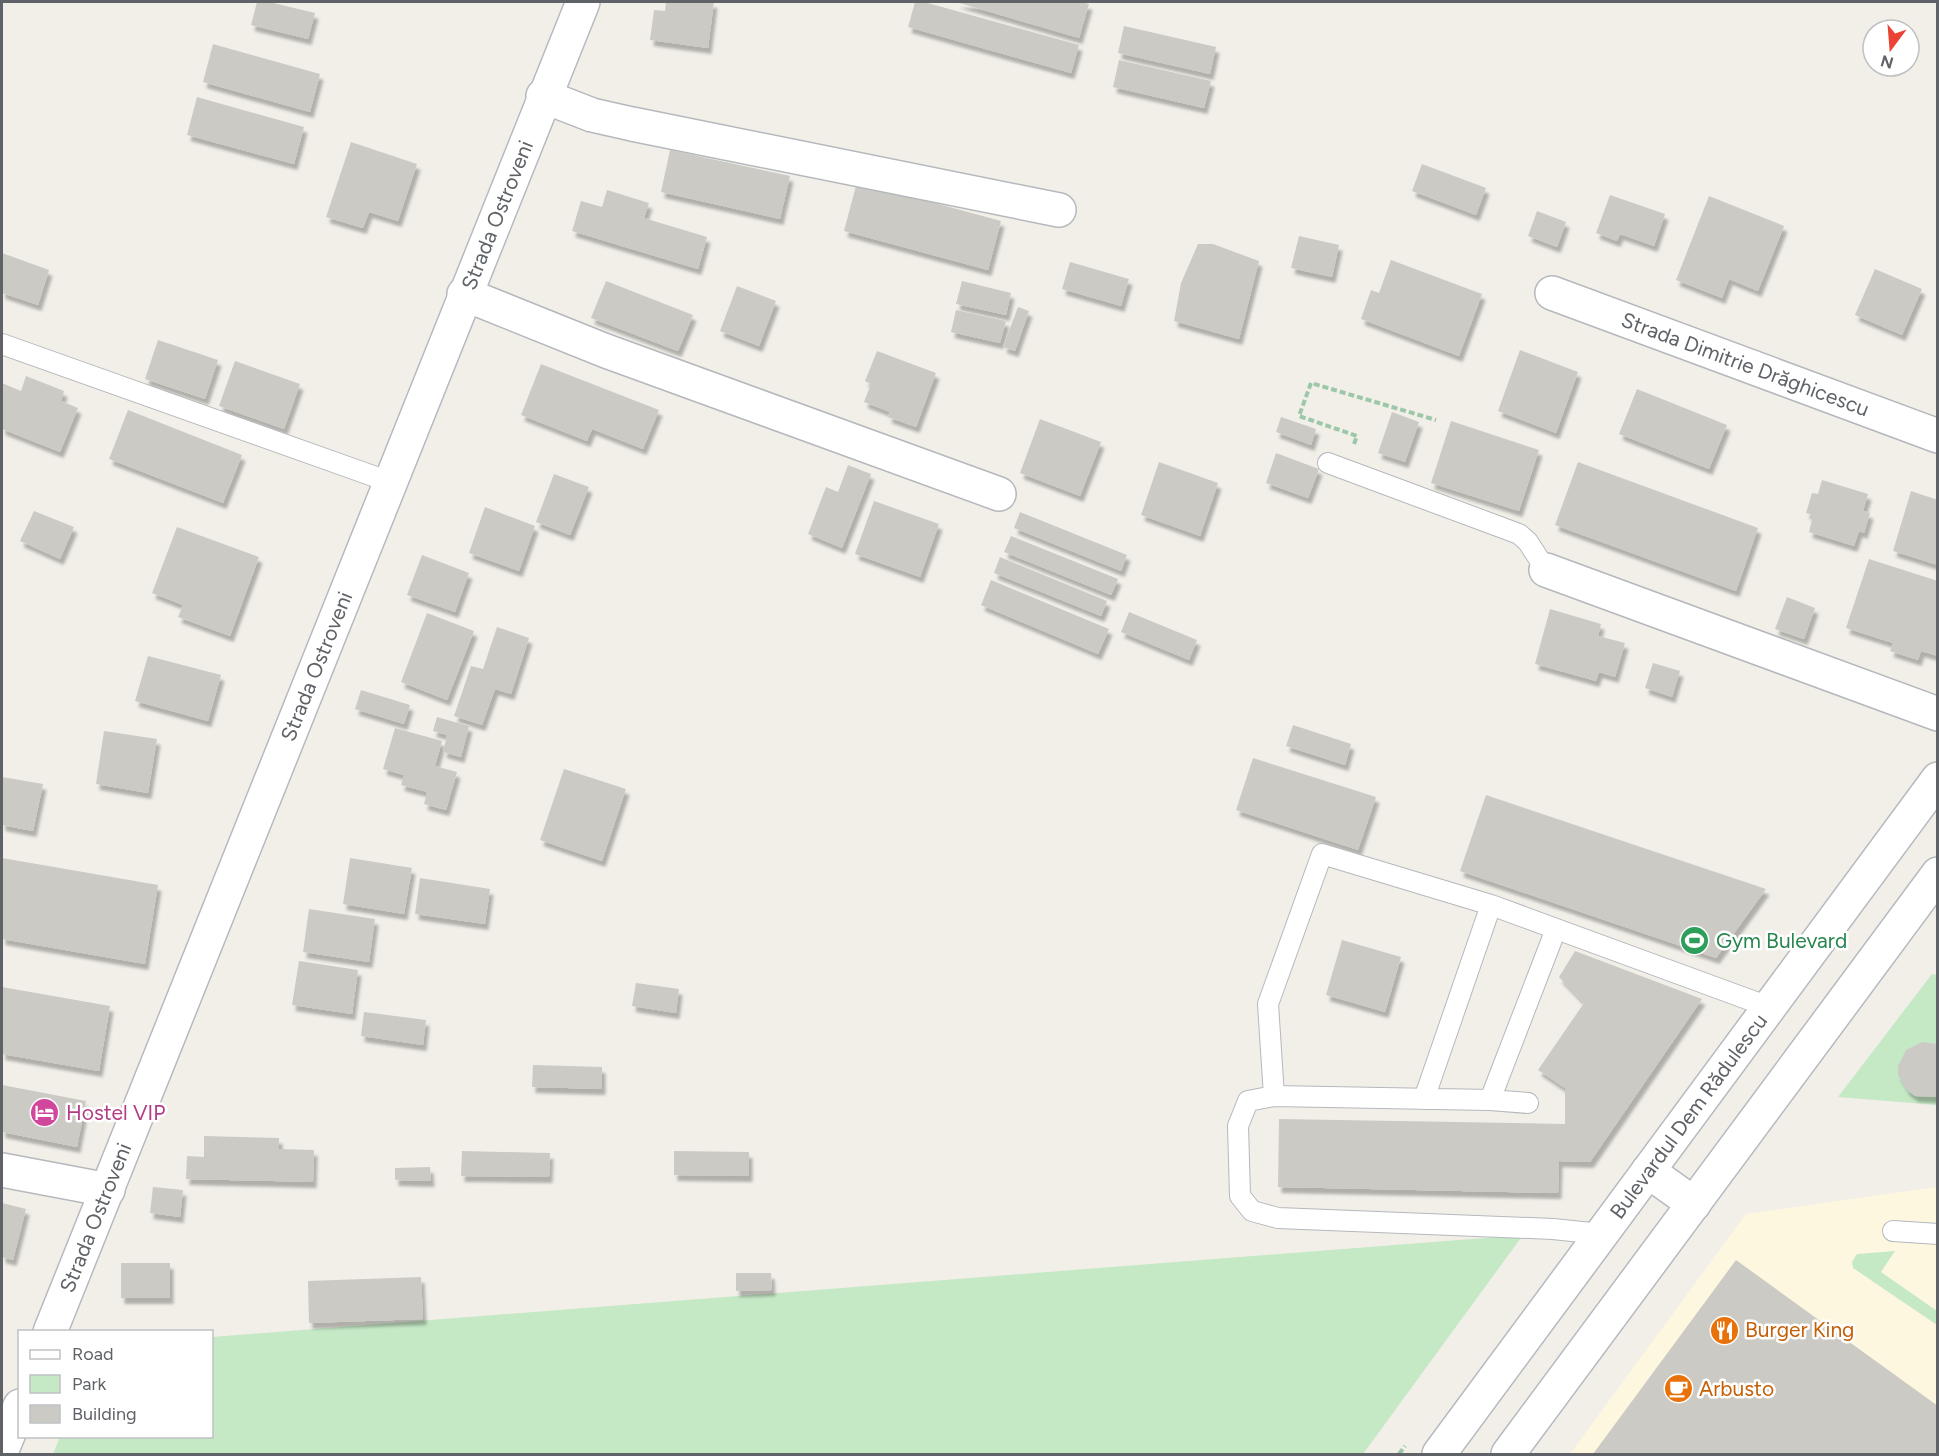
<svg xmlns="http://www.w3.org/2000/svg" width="1939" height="1456" viewBox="0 0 1939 1456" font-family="Figtree,sans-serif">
  <defs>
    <filter id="shadow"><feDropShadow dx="3.5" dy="6" stdDeviation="1.5" flood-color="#0004"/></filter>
  </defs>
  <rect width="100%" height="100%" fill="#f1efe8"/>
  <path fill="#fef7e0" d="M1937 1187V1454H1570L1746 1214Z"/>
  <path fill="#c5e8c5" d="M1932 974 1937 975V1105L1838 1097Z
    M1523 1235 1363 1454H53L60 1437 212 1436V1337Z
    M1895 1251 1881 1272 1937 1311V1325L1853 1268 1852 1262 1857 1254Z"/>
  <path fill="#cccac5" filter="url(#shadow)" d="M257 2H269L315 13 308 39 251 25Z
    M666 2H714L708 48 650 40 654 10 665 11Z
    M915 2H924L1079 45 1071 73 908 27Z
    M956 2H1080L1089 4 1079 38Z
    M1124 26 1216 47 1210 74 1118 53Z
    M213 44 320 74 310 112 203 82Z
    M1119 60 1211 81 1204 108 1113 87Z
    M197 97 304 127 294 164 187 135Z
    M351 142 417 164 398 221 369 212 363 228 326 217Z
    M670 150 790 176 780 219 661 192Z
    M1422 164 1486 188 1476 215 1412 191Z
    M857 182 1001 221 988 270 844 231Z
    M607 190 649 203 644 218 707 237 698 269 572 231 581 201 602 207Z
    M1610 195 1665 214 1654 246 1620 234 1617 241 1596 233Z
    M1709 196 1784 226 1758 291 1729 279 1722 298 1676 280Z
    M1537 211 1566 222 1557 247 1528 236Z
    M1299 236 1339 245 1332 277 1291 268Z
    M1198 244H1213L1259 261 1239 339 1174 321 1181 283Z
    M2 253 49 270 38 305 2 293Z
    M1391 260 1482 294 1459 356 1361 319 1371 290 1379 293Z
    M1070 262 1129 279 1121 306 1062 289Z
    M1875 269 1922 289 1902 335 1855 315Z
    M606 281 693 315 678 351 591 318Z
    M962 281 1011 293 1006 315 956 304Z
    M737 286 776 301 759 346 720 331Z
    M1018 307 1029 311 1015 351 1003 347Z
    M956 310 1006 321 1000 343 951 332Z
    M158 340 218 360 205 399 145 379Z
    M1520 350 1578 372 1556 433 1498 411Z
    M877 351 936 373 916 427 888 417 890 412 864 402 871 384 865 381Z
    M235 361 300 384 284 429 219 406Z
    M541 364 659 410 643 449 592 429 587 441 521 415Z
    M26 376 64 391 61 401 78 408 60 452 2 429V383L21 391Z
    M1637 389 1727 425 1709 469 1619 434Z
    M128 410 242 455 223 503 109 459Z
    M1392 412 1419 422 1405 462 1378 453Z
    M1281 417 1316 429 1311 445 1276 432Z
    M1040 419 1101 442 1080 496 1020 473Z
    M1451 421 1539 450 1519 511 1431 483Z
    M1276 453 1319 469 1308 498 1266 483Z
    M1159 462 1218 483 1200 536 1141 515Z
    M1578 462 1758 528 1736 591 1555 525Z
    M848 465 871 474 842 548 808 534 826 487 838 492Z
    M554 474 589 487 570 535 536 522Z
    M1822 480 1868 494 1863 511 1870 513 1864 533 1859 531 1854 546 1809 532 1813 515 1806 513 1812 493 1818 494Z
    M1911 491 1938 500V565L1893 551Z
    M874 501 939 524 920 577 855 554Z
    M485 507 535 526 519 571 469 553Z
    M34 511 74 527 60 559 20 541Z
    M1020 512 1127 555 1121 571 1014 528Z
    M177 527 259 557 230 636 178 617 183 605 152 593Z
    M1011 536 1118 579 1111 595 1004 552Z
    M422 555 469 573 455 612 407 595Z
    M1000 557 1107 601 1101 616 994 573Z
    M1869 559 1938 581V656L1921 651 1918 660 1890 651 1893 643 1846 628Z
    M991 580 1109 629 1098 654 981 605Z
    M1787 597 1815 608 1804 639 1775 629Z
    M1550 609 1601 624 1598 636 1625 643 1615 677 1599 672 1596 681 1535 664Z
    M1129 612 1197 640 1189 660 1121 632Z
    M427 613 474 631 447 700 401 682Z
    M497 627 529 638 511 694 495 689 482 725 454 716 471 666 483 669Z
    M148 656 221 675 208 721 135 701Z
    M1653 663 1680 671 1672 697 1645 688Z
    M361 690 410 705 404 724 355 709Z
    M437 717 469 726 461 757 443 752 447 735 433 731Z
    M1293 725 1351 744 1345 765 1286 746Z
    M395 728 442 741 435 766 457 772 446 810 424 804 427 792 401 785 404 775 383 769Z
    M104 731 157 739 148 793 96 784Z
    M1253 758 1376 797 1358 850 1236 810Z
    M564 769 626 789 602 861 540 840Z
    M2 777 43 784 33 831 2 825Z
    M1486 795 1766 889 1716 958 1460 871Z
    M2 858 158 885 145 964 2 939Z
    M350 858 412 868 404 914 343 904Z
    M420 878 490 889 485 924 415 914Z
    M309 909 375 919 369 962 303 952Z
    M1342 940 1401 957 1385 1012 1326 995Z
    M1575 951 1702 999 1590 1162 1559 1161 1558 1193 1278 1187 1279 1119 1565 1124V1088L1538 1070 1584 1003 1559 977Z
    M299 961 358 970 352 1014 292 1005Z
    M636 983 679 989 676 1013 632 1006Z
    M2 987 110 1006 99 1071 2 1054Z
    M364 1012 426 1020 423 1045 361 1036Z
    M1922 1042 1938 1044V1096L1934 1097 1915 1096 1907 1090 1898 1075V1066L1906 1050Z
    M533 1065 602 1067V1089L532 1087Z
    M2 1085 86 1101 77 1147 2 1132Z
    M204 1136 279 1138V1149L314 1150 313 1182 186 1179 187 1156 204 1157Z
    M462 1151 550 1153 549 1177 461 1176Z
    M674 1151 749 1152V1176L674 1175Z
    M430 1167 431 1181 395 1180V1168Z
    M153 1187 183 1190 180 1217 150 1213Z
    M2 1203 26 1209 13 1260 2 1257Z
    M1736 1260 1938 1406V1454H1593Z
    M121 1263H170V1298H121Z
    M736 1273H771L772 1290 736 1291Z
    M421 1277 423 1319 309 1323 308 1281Z"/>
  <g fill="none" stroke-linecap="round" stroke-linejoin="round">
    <defs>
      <path id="lane" d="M2 344 390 482
        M1328 463 1519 534 1528 542 1546 570
        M1274 1096 1268 1004 1322 854 1491 905
        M1424 1099 1491 905 1769 1007
        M1490 1100 1556 929
        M1528 1103 1490 1100 1274 1096 1248 1101 1238 1126 1240 1196 1252 1211 1278 1218 1553 1229 1601 1234
        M1893 1231 1938 1234"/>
      <g id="street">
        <path d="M543 96 592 115 632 124 1059 210"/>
        <path id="s1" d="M1552 293 1938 436"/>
        <path d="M464 294 606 351 999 494"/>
        <path d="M1546 570 1938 714"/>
        <path d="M2 1170 108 1190"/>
      </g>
      <g id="secondary">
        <path d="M1648 1171 1694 1204"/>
        <path id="s2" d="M50 1332 583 2"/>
        <path d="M2 1450 20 1406"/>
        <path id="s3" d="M1439 1454 1938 779"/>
        <path d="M1508 1454 1938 874"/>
      </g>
    </defs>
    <use href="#lane" stroke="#b5b8bc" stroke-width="22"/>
    <use href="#street" stroke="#b5b8bc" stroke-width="36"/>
    <use href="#secondary" stroke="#b6babf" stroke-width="36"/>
    <path stroke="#9cc7a9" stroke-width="4" stroke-dasharray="6 3" stroke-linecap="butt" d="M1354 444 1357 436 1299 416 1311 383 1436 420
      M1399 1454 1405 1446"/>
    <use href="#lane" stroke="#fff" stroke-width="20"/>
    <use href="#street" stroke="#fff" stroke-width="33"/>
    <use href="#secondary" stroke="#fff" stroke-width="33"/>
  </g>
  <defs>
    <symbol id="stadium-disc" viewBox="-11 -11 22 22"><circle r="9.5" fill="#2e9e5b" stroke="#fff"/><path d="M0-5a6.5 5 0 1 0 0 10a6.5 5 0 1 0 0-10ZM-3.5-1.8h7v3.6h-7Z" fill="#fff"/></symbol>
    <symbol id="hotel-disc" viewBox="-11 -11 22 22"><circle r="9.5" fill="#d1479c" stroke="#fff"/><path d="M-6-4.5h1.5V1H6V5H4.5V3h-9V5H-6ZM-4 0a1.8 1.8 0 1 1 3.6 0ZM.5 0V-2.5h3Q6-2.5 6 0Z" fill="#fff"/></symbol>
    <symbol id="restaurant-disc" viewBox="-11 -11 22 22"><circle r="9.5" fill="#e8710a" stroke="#fff"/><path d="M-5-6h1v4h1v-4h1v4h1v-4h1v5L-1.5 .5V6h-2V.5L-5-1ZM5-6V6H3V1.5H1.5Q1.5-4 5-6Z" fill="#fff"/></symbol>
    <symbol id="cafe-disc" viewBox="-11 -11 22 22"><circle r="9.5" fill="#e8710a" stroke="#fff"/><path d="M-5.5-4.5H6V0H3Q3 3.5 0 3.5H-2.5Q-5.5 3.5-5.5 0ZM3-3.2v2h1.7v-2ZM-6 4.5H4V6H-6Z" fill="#fff"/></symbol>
  </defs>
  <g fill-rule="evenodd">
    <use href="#stadium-disc" x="1678" y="924" width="33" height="33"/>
    <use href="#hotel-disc" x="28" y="1096" width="33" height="33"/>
    <use href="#restaurant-disc" x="1708" y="1314" width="33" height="33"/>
    <use href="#cafe-disc" x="1662" y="1372" width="33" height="33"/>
  </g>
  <g text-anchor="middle" stroke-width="5" stroke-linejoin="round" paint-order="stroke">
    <g font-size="21" fill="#5f6368" stroke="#fff">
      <text dy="7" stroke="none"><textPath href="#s2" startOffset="1203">Strada Ostroveni</textPath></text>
      <text dy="7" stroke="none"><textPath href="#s1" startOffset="206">Strada Dimitrie Drăghicescu</textPath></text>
      <text dy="7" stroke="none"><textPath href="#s2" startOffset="717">Strada Ostroveni</textPath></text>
      <text dy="7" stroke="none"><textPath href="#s3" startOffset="420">Bulevardul Dem Rădulescu</textPath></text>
      <text dy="7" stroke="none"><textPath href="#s2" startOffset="123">Strada Ostroveni</textPath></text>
    </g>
    <g font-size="21" fill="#27864d" stroke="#fff" text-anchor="start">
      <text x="1716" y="948">Gym Bulevard</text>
    </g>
    <g font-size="21" fill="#b23c85" stroke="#fff" text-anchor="start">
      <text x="66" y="1120">Hostel VIP</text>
    </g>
    <g font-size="21" fill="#c56008" stroke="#fff" text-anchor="start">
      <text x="1745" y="1337">Burger King</text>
      <text x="1699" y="1396">Arbusto</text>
    </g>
  </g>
  <rect width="1939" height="1456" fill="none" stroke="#5f6368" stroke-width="6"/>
  <rect x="18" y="1330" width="195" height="108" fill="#ffffff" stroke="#bfc1c3" stroke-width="1.5"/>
  <rect x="30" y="1350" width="30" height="9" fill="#ffffff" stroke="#bfc1c3" stroke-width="1.5"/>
  <text x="72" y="1360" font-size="18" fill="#5f6368">Road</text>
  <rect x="30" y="1375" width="30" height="18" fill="#c5e8c5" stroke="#bfc1c3" stroke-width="1.5"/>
  <text x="72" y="1390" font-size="18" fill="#5f6368">Park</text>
  <rect x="30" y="1405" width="30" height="18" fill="#cccac5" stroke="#bfc1c3" stroke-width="1.5"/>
  <text x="72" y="1420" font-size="18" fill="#5f6368">Building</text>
  <g transform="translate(1891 48) rotate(196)"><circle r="28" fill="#ffffff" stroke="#bfc1c3" stroke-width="1.5"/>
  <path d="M0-4.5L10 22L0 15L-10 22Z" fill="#ea4335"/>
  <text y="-9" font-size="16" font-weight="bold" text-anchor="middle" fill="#5f6368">N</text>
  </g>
</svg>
